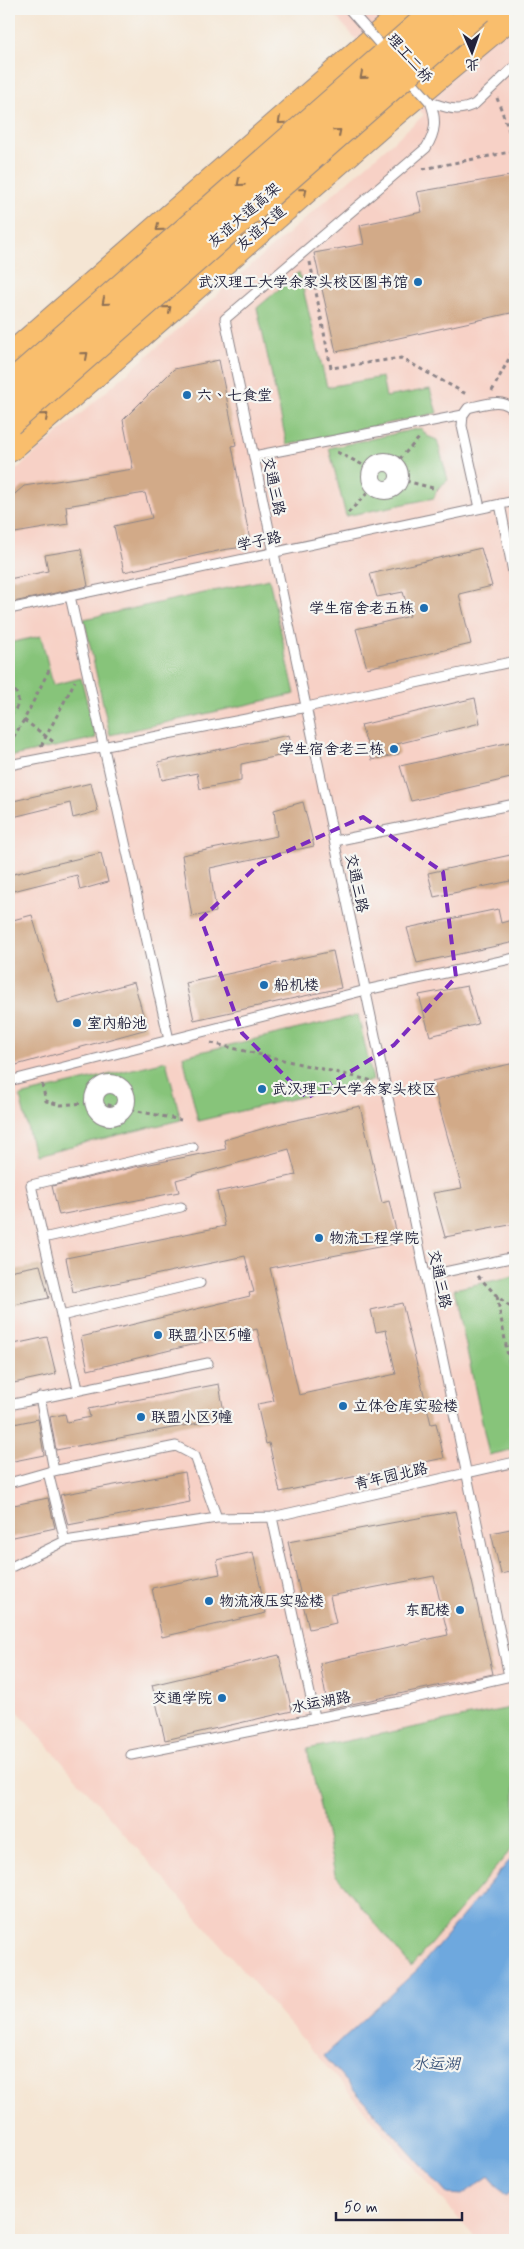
<svg xmlns="http://www.w3.org/2000/svg" width="524" height="2249" viewBox="0 0 524 2249" font-family="Mynerve,'LXGW WenKai TC',sans-serif">
  <rect width="100%" height="100%" fill="#f6f6f2"/>
  <filter id="ink" filterUnits="userSpaceOnUse"><feTurbulence type="fractalNoise" baseFrequency=".02" numOctaves="2"/><feDisplacementMap in="SourceGraphic" scale="10" xChannelSelector="R" yChannelSelector="G"/><feConvolveMatrix kernelMatrix="1 2 1 2 8 2 1 2 1" color-interpolation-filters="sRGB"/></filter>
  <filter id="wash" filterUnits="userSpaceOnUse"><feTurbulence type="fractalNoise" baseFrequency=".0096" numOctaves="4" result="noise"/><feDisplacementMap in="SourceGraphic" scale="20" xChannelSelector="R" yChannelSelector="G"/><feGaussianBlur stdDeviation="1.12" result="paint"/><feColorMatrix in="noise" values="0 0 0 0 0 0 0 0 0 0 0 0 0 0 0 0 0 1.4 0 .05"/><feComposite in="paint" operator="in"/></filter>
  <g filter="url(#wash)">
    <rect width="100%" height="100%" fill="#f5e6d4"/>
    <path fill="#f7d1c6" d="M329 9H515V2240H477L9 1701V476L424 115Z"/>
    <path fill="#87c47a" stroke="#54735a" d="M299 272 327 387 382 377 386 397 430 389 437 413 287 445 257 308Z
      M421 428 427 436 437 440 448 480 437 489 434 498 346 516 329 448Z
      M269 579 295 694 110 735 84 619Z
      M41 636 53 685 81 678 96 738 9 757V643Z
      M358 1015 373 1080 198 1121 183 1056Z
      M166 1061 181 1120 34 1155 20 1096Z
      M515 1276V1449L489 1455 454 1289Z
      M515 1707V1845L411 1967 335 1874 307 1749Z"/>
    <path fill="#6ea8de" stroke="#48658c" d="M515 1854V2189L506 2196 489 2176 462 2195 447 2194 324 2056 417 1970Z"/>
    <g id="blocks">
      <path fill="#d2aa88" d="M515 175V312L336 352 314 253 364 244 360 225 422 212 417 192Z
        M219 360 236 445 232 446 251 546 222 550 124 572 114 526 152 518 145 493 66 506 68 524 9 534V499L24 486 133 469 123 420 174 369Z
        M481 548 492 586 459 594 471 644 367 668 356 629 410 616 403 592 377 597 370 574Z
        M81 549 88 586 9 603V579L48 571 45 555Z
        M475 698 480 723 397 744 399 754 372 760 361 725Z
        M289 735 293 753 241 764V781L200 789 197 773 162 780 158 762Z
        M515 741V777L411 801 400 766Z
        M91 783 98 811 73 818 70 803 9 818V802Z
        M303 802 314 846 210 868 216 912 192 917 182 855 277 836 274 810Z
        M101 853 108 882 80 890 77 875 9 892V875Z
        M515 854V880L434 897 428 873Z
        M498 909 501 923 515 919V942L417 963 407 928Z
        M32 915 58 1003 134 982 147 1029 9 1067V921Z
        M333 951 341 988 194 1020 186 983Z
        M467 986 478 1024 430 1036 419 995Z
        M515 1063V1224L445 1237 433 1193 462 1188 432 1081Z
        M360 1106 382 1203 389 1201 399 1243 270 1268 299 1395 396 1374 386 1330 376 1332 371 1310 402 1303 431 1424 436 1423 444 1458 280 1492 269 1443 266 1444 257 1404 274 1401 257 1329 88 1370 81 1337 250 1296 249 1293 254 1292 245 1256 73 1292 66 1258 225 1226 217 1192 296 1175 289 1149 176 1180 179 1192 59 1215 52 1186 135 1167 226 1149 224 1140 282 1123Z
        M40 1265 49 1298 9 1306V1271Z
        M47 1337 56 1374 9 1384V1345Z
        M219 1384 225 1418 56 1450 50 1417 65 1414 67 1422 90 1417 88 1409Z
        M38 1419 44 1455 9 1462V1425Z
        M185 1472 190 1502 68 1525 60 1495Z
        M48 1498 55 1528 9 1538V1506Z
        M456 1511 493 1674 328 1709 320 1663 448 1635 434 1576 330 1596 336 1623 309 1629 288 1542Z
        M515 1528V1571L501 1574 491 1533Z
        M253 1552 266 1613 162 1637 152 1588 220 1574 217 1560Z
        M279 1655 292 1711 165 1740 152 1685Z"/>
    </g>
  </g>
  <g filter="url(#ink)">
    <use href="#blocks" fill-opacity="0" stroke="#8c8488" stroke-width="1"/>
    <g fill="none" stroke-linecap="round" stroke-linejoin="round">
      <defs>
        <path id="lane" d="M254 456 463 415
          M500 504 515 583
          M480 508 462 426 463 415 468 408C485 404 504 396 515 412
          M70 596 169 1040
          M9 609 515 501
          M9 765 307 707 515 661
          M335 841 515 804
          M9 1081 366 990 515 958
          M43 1238 181 1207
          M426 1276 515 1257
          M61 1316 200 1283
          M78 1389 31 1185 193 1147
          M40 1397 54 1471
          M9 1405 208 1363
          M48 1472 65 1541
          M9 1483 48 1472 176 1446 195 1456 217 1518
          M272 1517 315 1717
          M9 1568 65 1541 217 1518 272 1517 515 1462
          M509 1676 225 319 426 148C436 132 437 119 430 102 448 108 458 113 475 104L515 66
          M131 1755 397 1702 515 1675"/>
        <path id="street" d="M371 476a14 14 0 1 1 28 0a14 14 0 1 1-28 0Z
          M94 1100a16 16 0 1 1 32 0a16 16 0 1 1-32 0Z"/>
        <path id="primary" d="M9 359 410 9
          M9 448 395 111 515 11"/>
      </defs>
      <use href="#lane" stroke="#8c8488" stroke-width="11"/>
      <use href="#street" stroke="#8c8488" stroke-width="20"/>
      <use href="#primary" stroke="#8c8488" stroke-width="30"/>
      <path stroke="#8c8488" stroke-width="3" stroke-dasharray="4 4" stroke-linecap="butt" d="M497 98 515 147
        M423 169 515 151
        M310 262 331 368 401 358 468 395
        M492 391 515 347
        M337 452 373 470
        M394 465 421 436
        M398 479 437 489
        M348 513 375 485
        M9 685C21 694 21 707 9 716
        M24 720 55 743
        M9 744 24 720 49 670
        M41 746 75 681
        M211 1043 373 1081
        M42 1084 46 1101 61 1105 94 1102 181 1120
        M478 1276 497 1296 515 1311
        M497 1296 515 1395"/>
      <use href="#lane" stroke="#fff" stroke-width="9"/>
      <use href="#street" stroke="#fff" stroke-width="18"/>
      <use href="#primary" stroke="#f9be6d" stroke-width="28"/>
      <defs>
        <path id="lane-bridge" d="M349 9 386 51
          M407 76 430 102"/>
        <path id="primary-bridge" d="M9 387 439 9
          M9 422 479 9"/>
      </defs>
      <use href="#lane-bridge" stroke="#8c8488" stroke-width="11" stroke-linecap="butt"/>
      <use href="#primary-bridge" stroke="#8c8488" stroke-width="30" stroke-linecap="butt"/>
      <use href="#lane-bridge" stroke="#fff" stroke-width="9"/>
      <use href="#primary-bridge" stroke="#f9be6d" stroke-width="28"/>
    </g>
    <defs><path id="oneway-chevron" d="M-2-3.5L2.5 0L-2 3.5" fill="none" stroke-width="1.6" stroke-linecap="round" stroke-linejoin="round" transform="scale(1.25)"/></defs>
    <g stroke="#8e7054">
      <use href="#oneway-chevron" transform="translate(363 76) rotate(139)"/>
      <use href="#oneway-chevron" transform="translate(281 121) rotate(139)"/>
      <use href="#oneway-chevron" transform="translate(338 132) rotate(-41)"/>
      <use href="#oneway-chevron" transform="translate(240 183) rotate(139)"/>
      <use href="#oneway-chevron" transform="translate(304 191) rotate(-41)"/>
      <use href="#oneway-chevron" transform="translate(159 228) rotate(139)"/>
      <use href="#oneway-chevron" transform="translate(105 302) rotate(139)"/>
      <use href="#oneway-chevron" transform="translate(168 309) rotate(-41)"/>
      <use href="#oneway-chevron" transform="translate(85 355) rotate(-41)"/>
      <use href="#oneway-chevron" transform="translate(45 416) rotate(-41)"/>
    </g>
  </g>
  <path fill="none" stroke="#7b2cbf" stroke-width="4" stroke-dasharray="10 6" stroke-linejoin="round" d="M363 817 443 872 456 977 394 1045 307 1098 242 1033 201 919 259 864Z"/>
  <g fill="#1f6fb2" stroke="#f6f6f2" stroke-width="2">
    <circle cx="418" cy="282" r="5"/>
    <circle cx="187" cy="395" r="5"/>
    <circle cx="424" cy="608" r="5"/>
    <circle cx="394" cy="749" r="5"/>
    <circle cx="264" cy="985" r="5"/>
    <circle cx="77" cy="1023" r="5"/>
    <circle cx="262" cy="1089" r="5"/>
    <circle cx="319" cy="1238" r="5"/>
    <circle cx="158" cy="1335" r="5"/>
    <circle cx="343" cy="1406" r="5"/>
    <circle cx="141" cy="1417" r="5"/>
    <circle cx="209" cy="1601" r="5"/>
    <circle cx="460" cy="1610" r="5"/>
    <circle cx="222" cy="1698" r="5"/>
  </g>
  <g text-anchor="middle" stroke-width="4.5" stroke-linejoin="round" paint-order="stroke">
    <g font-size="15" fill="#22223b" stroke="#f6f6f2">
      <text transform="translate(410 58) rotate(49)" y="5">理工二桥</text>
      <text transform="translate(244 215) rotate(-41)" y="5">友谊大道高架</text>
      <text transform="translate(261 228) rotate(-41)" y="5">友谊大道</text>
      <text transform="translate(274 486) rotate(78)" y="5">交通三路</text>
      <text transform="translate(259 541) rotate(-12)" y="5">学子路</text>
      <text transform="translate(357 883) rotate(78)" y="5">交通三路</text>
      <text transform="translate(440 1279) rotate(78)" y="5">交通三路</text>
      <text transform="translate(391 1476) rotate(-13)" y="5">青年园北路</text>
      <text transform="translate(321 1702) rotate(-11)" y="5">水运湖路</text>
    </g>
    <g font-size="15" fill="#22223b" stroke="#f6f6f2" text-anchor="start">
      <text x="408" y="287" text-anchor="end">武汉理工大学余家头校区图书馆</text>
      <text x="197" y="400">六、七食堂</text>
      <text x="414" y="613" text-anchor="end">学生宿舍老五栋</text>
      <text x="384" y="754" text-anchor="end">学生宿舍老三栋</text>
      <text x="274" y="990">船机楼</text>
      <text x="87" y="1028">室内船池</text>
      <text x="272" y="1094">武汉理工大学余家头校区</text>
      <text x="329" y="1243">物流工程学院</text>
      <text x="168" y="1340">联盟小区5幢</text>
      <text x="353" y="1411">立体仓库实验楼</text>
      <text x="151" y="1422">联盟小区3幢</text>
      <text x="219" y="1606">物流液压实验楼</text>
      <text x="450" y="1615" text-anchor="end">东配楼</text>
      <text x="212" y="1703" text-anchor="end">交通学院</text>
    </g>
    <g font-size="16" font-style="italic" fill="#40587c" stroke="#f6f6f2">
      <text x="436" y="2069">水运湖</text>
    </g>
  </g>
  <rect width="524" height="2249" fill="none" stroke="#f6f6f2" stroke-width="30"/>
  <g transform="translate(472 52) rotate(178)" stroke="#f6f6f2" stroke-width="4" paint-order="stroke">
  <path d="M0-4L9 19L0 12L-9 19Z" fill="#22223b"/>
  <text y="-8" font-size="14" font-weight="bold" text-anchor="middle" fill="#22223b">北</text>
  </g>
  <path d="M336 2212v8h126v-8" fill="none" stroke="#22223b" stroke-width="2.5"/>
  <text x="344" y="2212" font-size="15" fill="#22223b" stroke="#f6f6f2" stroke-width="4" paint-order="stroke">50 m</text>
</svg>
